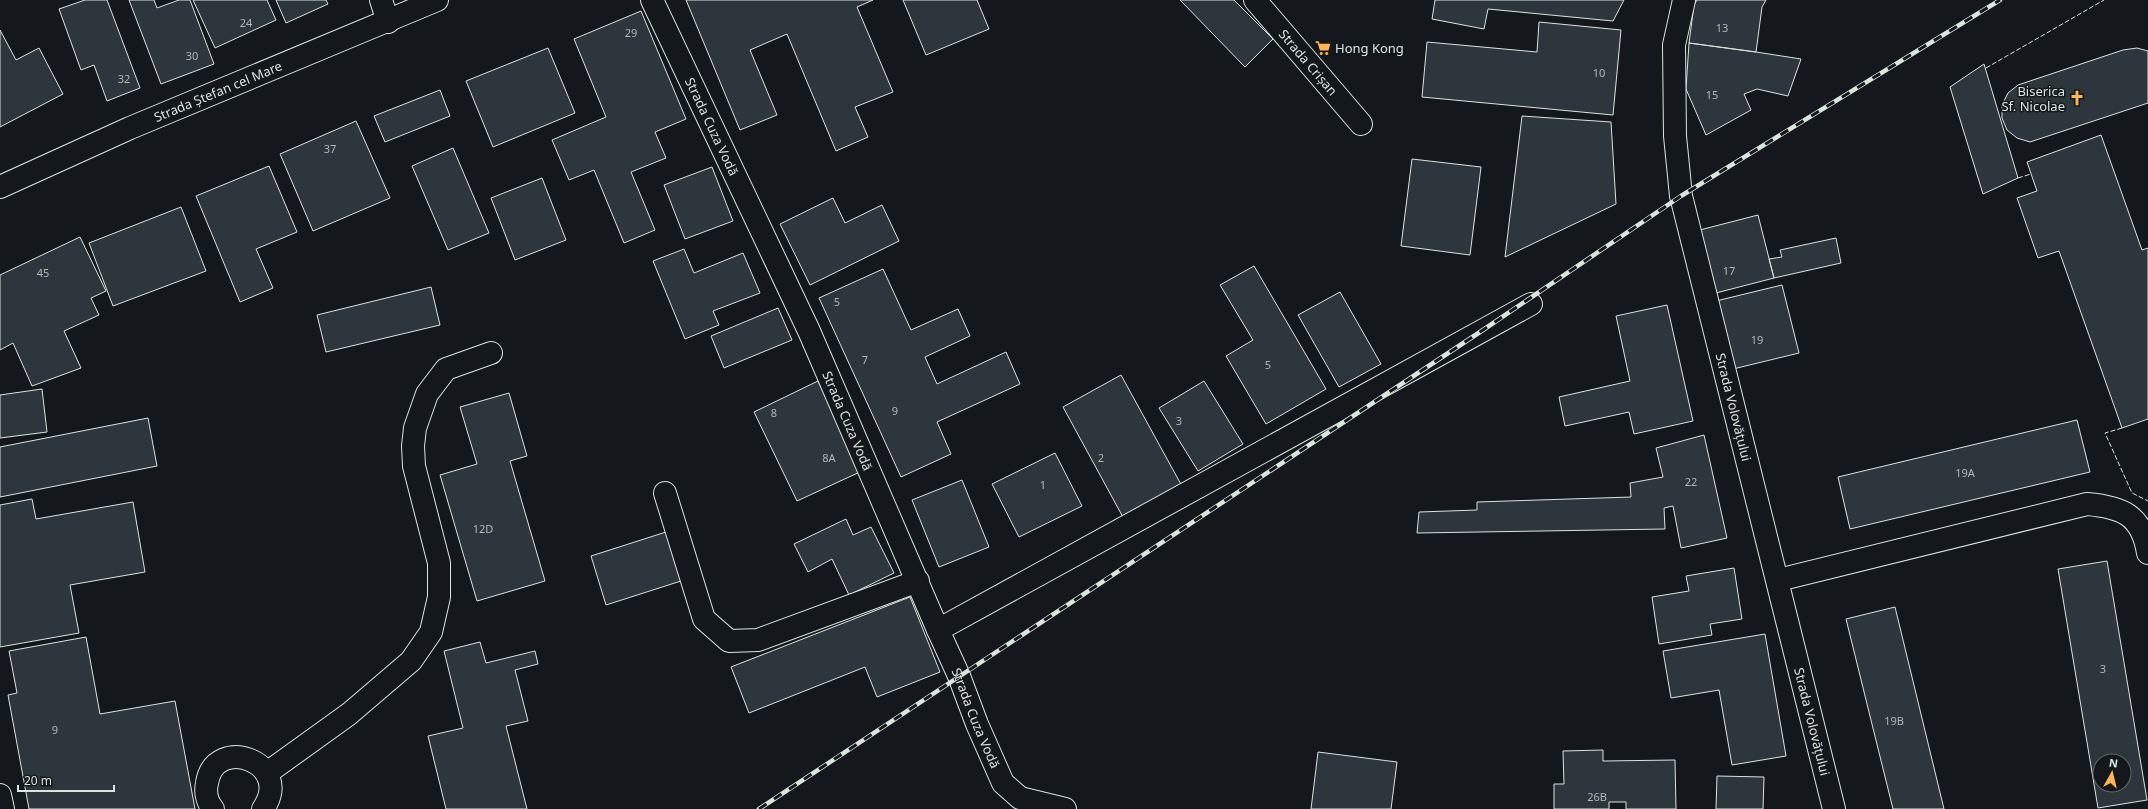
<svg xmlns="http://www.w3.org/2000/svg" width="2148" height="809" viewBox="0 0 2148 809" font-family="'Noto Sans',sans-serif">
  <rect width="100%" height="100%" fill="#14181c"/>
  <path fill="#2c363c" stroke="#d8e6dc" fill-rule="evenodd" d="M85 0H107L140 88 107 101 94 65 81 70 59 9Z
    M129 0H154L157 8 179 0H190L214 64 161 84Z
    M193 0H267L276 20 215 48Z
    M276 0H326L328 4 286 23Z
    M686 0H873L857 7 893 92 855 107 868 137 836 151 787 34 750 50 777 115 740 130Z
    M903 0H977L989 29 926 55Z
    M1180 0H1234L1273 39 1245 67Z
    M1435 0H1624L1613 21 1488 9 1484 29 1432 19Z
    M1697 0H1766L1762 7 1756 52 1689 43 1694 5Z
    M641 11 686 119 655 132 666 158 631 172 655 230 624 243 594 170 569 180 552 140 606 117 574 39Z
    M1539 22 1621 30 1613 115 1422 97 1427 42 1537 52Z
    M0 30 16 60 39 48 63 94 0 127Z
    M1689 43 1756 52 1801 59 1788 96 1757 89 1744 94 1751 110 1706 135 1686 89Z
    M548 48 575 113 493 147 466 81Z
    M2137 48 2148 51V103L2030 142 2017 138 2007 130 2002 118V105L2008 93 2018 85 2123 50Z
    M1984 64 2018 178 1983 194 1950 87Z
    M440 90 450 116 385 142 374 116Z
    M1522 116 1611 122 1616 204 1505 257Z
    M356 121 390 198 313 231 280 154Z
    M2101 135 2142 250 2148 248V419L2122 428 2059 251 2038 258 2017 198 2037 191 2027 162Z
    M453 148 489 233 448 250 412 166Z
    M1412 159 1481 167 1470 255 1401 246Z
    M269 166 297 232 256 249 273 288 240 302 196 196Z
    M712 167 733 221 685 239 664 185Z
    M542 178 566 240 515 260 491 198Z
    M833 198 845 223 882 205 899 241 810 285 780 224Z
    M181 207 206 271 113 306 89 243Z
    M1758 215 1774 278 1712 294 1696 231Z
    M80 237 106 291 91 298 99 315 64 331 81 368 32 386 13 343 0 350V275Z
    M1836 238 1841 263 1774 278 1769 259 1782 257 1780 250Z
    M684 249 694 273 743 253 760 293 713 311 719 325 685 339 653 261Z
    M1254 266 1326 389 1266 424 1226 356 1253 340 1220 285Z
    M883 269 911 330 958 309 970 336 925 357 937 384 1006 352 1020 384 937 422 951 454 901 477 819 298Z
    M1782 285 1799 353 1733 369 1716 301Z
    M431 287 440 325 326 352 317 315Z
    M1340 292 1381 364 1339 387 1298 315Z
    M1667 305 1693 421 1634 434 1629 412 1565 426 1559 397 1630 381 1616 316Z
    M778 308 792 340 724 368 711 336Z
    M1121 375 1183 488 1124 519 1063 407Z
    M818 381 862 471 797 501 754 412Z
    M1204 381 1243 444 1198 471 1159 408Z
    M42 389 47 432 0 438V395Z
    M509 393 527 456 510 461 545 581 477 601 440 475 477 464 460 407Z
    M148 418 157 466 0 497V447Z
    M2077 420 2090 472 1850 529 1838 477Z
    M1704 435 1727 538 1681 548 1673 506 1664 508 1665 529 1417 533 1419 512 1477 510V502L1631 497 1630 483 1663 477 1656 448Z
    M1055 453 1082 506 1019 537 992 484Z
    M962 480 989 547 939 567 912 500Z
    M32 499 36 519 133 502 145 572 70 585 79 633 0 647V505Z
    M846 519 853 535 871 527 894 573 849 595 832 559 808 572 794 544Z
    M666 532 681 581 606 605 591 556Z
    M2107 561 2147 800 2098 808 2058 569ZM2100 761H2124V785H2100Z
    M1734 568 1742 619 1710 624 1712 635 1659 644 1652 597 1689 591 1686 576Z
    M910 597 940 672 877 697 865 667 749 713 731 667Z
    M1895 607 1944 809H1893L1846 619Z
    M1765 634 1786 756 1732 765 1719 690 1671 698 1663 651Z
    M86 637 100 714 175 701 195 809H29L8 695 17 693 9 651Z
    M480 642 486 663 535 651 538 664 515 670 528 721 506 726 527 809H446L428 736 463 728 444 651Z
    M1603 750V761L1675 760 1676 809H1626V802H1609V809H1554V784H1564L1563 751Z
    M1318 752 1397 762 1391 809H1311Z
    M1717 776 1764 777 1763 809H1716Z"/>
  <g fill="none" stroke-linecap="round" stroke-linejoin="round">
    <defs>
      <g id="minor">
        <path d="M381 0 388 22"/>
        <path id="s1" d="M652 0 809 331 938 630 959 676 977 724 1003 783 1020 798 1065 809"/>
        <path id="s2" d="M1255 0 1361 124"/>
        <path id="s3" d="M1684 0 1674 45 1675 136 1681 196 1834 809"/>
        <path d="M665 493 704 619 729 641 758 640 918 581"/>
        <path d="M1778 580 2087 504C2122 507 2142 515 2148 553"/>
        <path d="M938 630 1531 304"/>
        <path d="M267 773 349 714 411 661 431 632 439 597V563L414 466 413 446 415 428 427 394 446 369 491 353"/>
        <path d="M213 809C207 802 205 792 207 783 215 733 295 763 263 809"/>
      </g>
      <g id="major">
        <path id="s4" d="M0 187 130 128 437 0"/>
        <path d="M0 795 3 809"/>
      </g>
    </defs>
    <use href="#minor" stroke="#d8e6dc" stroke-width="24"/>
    <use href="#major" stroke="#d8e6dc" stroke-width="24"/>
    <use href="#minor" stroke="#14181c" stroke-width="22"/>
    <use href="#major" stroke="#14181c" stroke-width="22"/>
    <defs>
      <path id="rail" d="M759 809 1480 332 1681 196 2000 0"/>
    </defs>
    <use href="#rail" stroke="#d8e6dc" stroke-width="4.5"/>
    <use href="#rail" stroke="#14181c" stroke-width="3" stroke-dasharray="9" stroke-linecap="butt"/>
    <path stroke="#d8e6dc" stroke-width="1" stroke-dasharray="5 2" stroke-linecap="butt" d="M1986 68 2104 0
      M2018 178 2031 174
      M2122 428 2105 433 2132 493 2148 501"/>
  </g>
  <defs>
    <symbol id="supermarket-bare" viewBox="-9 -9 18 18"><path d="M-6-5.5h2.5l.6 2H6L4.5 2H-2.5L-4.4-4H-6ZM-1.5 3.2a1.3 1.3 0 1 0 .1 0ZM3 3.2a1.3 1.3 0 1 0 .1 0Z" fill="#ffb74d" stroke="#14181c" stroke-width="2.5" paint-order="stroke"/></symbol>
    <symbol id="church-bare" viewBox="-9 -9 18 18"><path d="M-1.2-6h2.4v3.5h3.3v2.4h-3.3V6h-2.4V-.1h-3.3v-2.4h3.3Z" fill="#ffb74d" stroke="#14181c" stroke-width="2.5" paint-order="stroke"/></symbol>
  </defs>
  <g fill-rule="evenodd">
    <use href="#supermarket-bare" x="1312" y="37" width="22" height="22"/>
    <use href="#church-bare" x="2066" y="87" width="22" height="22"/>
  </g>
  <g text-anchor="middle" stroke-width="3" stroke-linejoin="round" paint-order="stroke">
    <g font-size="11" fill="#adbab4">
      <text x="246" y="27">24</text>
      <text x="1722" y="32">13</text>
      <text x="631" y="37">29</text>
      <text x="192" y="60">30</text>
      <text x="1599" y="77">10</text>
      <text x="124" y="83">32</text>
      <text x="1712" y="99">15</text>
      <text x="330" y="153">37</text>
      <text x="1729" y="275">17</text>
      <text x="43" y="277">45</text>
      <text x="837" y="306">5</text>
      <text x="1757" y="344">19</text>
      <text x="865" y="364">7</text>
      <text x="1268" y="369">5</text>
      <text x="895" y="415">9</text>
      <text x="774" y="417">8</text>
      <text x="1179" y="425">3</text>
      <text x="829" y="462">8A</text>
      <text x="1101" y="462">2</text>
      <text x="1965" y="477">19A</text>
      <text x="1691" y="486">22</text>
      <text x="1043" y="489">1</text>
      <text x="483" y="533">12D</text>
      <text x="2103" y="673">3</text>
      <text x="1894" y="725">19B</text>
      <text x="55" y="734">9</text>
      <text x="1597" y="801">26B</text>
    </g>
    <g font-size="13" fill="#d8e6dc" stroke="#14181c" text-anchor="start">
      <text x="1335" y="53">Hong Kong</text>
      <text x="2065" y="96" text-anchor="end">Biserica<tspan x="2065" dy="15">Sf. Nicolae</tspan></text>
    </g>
    <g font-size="13" fill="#d8e6dc" stroke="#14181c">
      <text dy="5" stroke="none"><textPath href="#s2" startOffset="82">Strada Crișan</textPath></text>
      <text dy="5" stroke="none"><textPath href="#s4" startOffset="238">Strada Ștefan cel Mare</textPath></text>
      <text dy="5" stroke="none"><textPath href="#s1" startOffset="140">Strada Cuza Vodă</textPath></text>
      <text dy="5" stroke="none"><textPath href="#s3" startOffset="415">Strada Volovățului</textPath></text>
      <text dy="5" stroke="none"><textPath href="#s1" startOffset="464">Strada Cuza Vodă</textPath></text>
      <text dy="5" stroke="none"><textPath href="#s1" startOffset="788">Strada Cuza Vodă</textPath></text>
      <text dy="5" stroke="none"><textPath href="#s3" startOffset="739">Strada Volovățului</textPath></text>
    </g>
  </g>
  <g transform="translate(2112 773) rotate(8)"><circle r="19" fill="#14181c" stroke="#626a69"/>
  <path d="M0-3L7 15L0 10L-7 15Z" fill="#ffb74d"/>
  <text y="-6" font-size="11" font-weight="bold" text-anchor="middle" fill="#d8e6dc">N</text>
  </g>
  <path d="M18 785v6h96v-6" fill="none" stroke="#d8e6dc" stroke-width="2"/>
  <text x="24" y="785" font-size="12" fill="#d8e6dc" stroke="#14181c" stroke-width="3" paint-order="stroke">20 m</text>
</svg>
